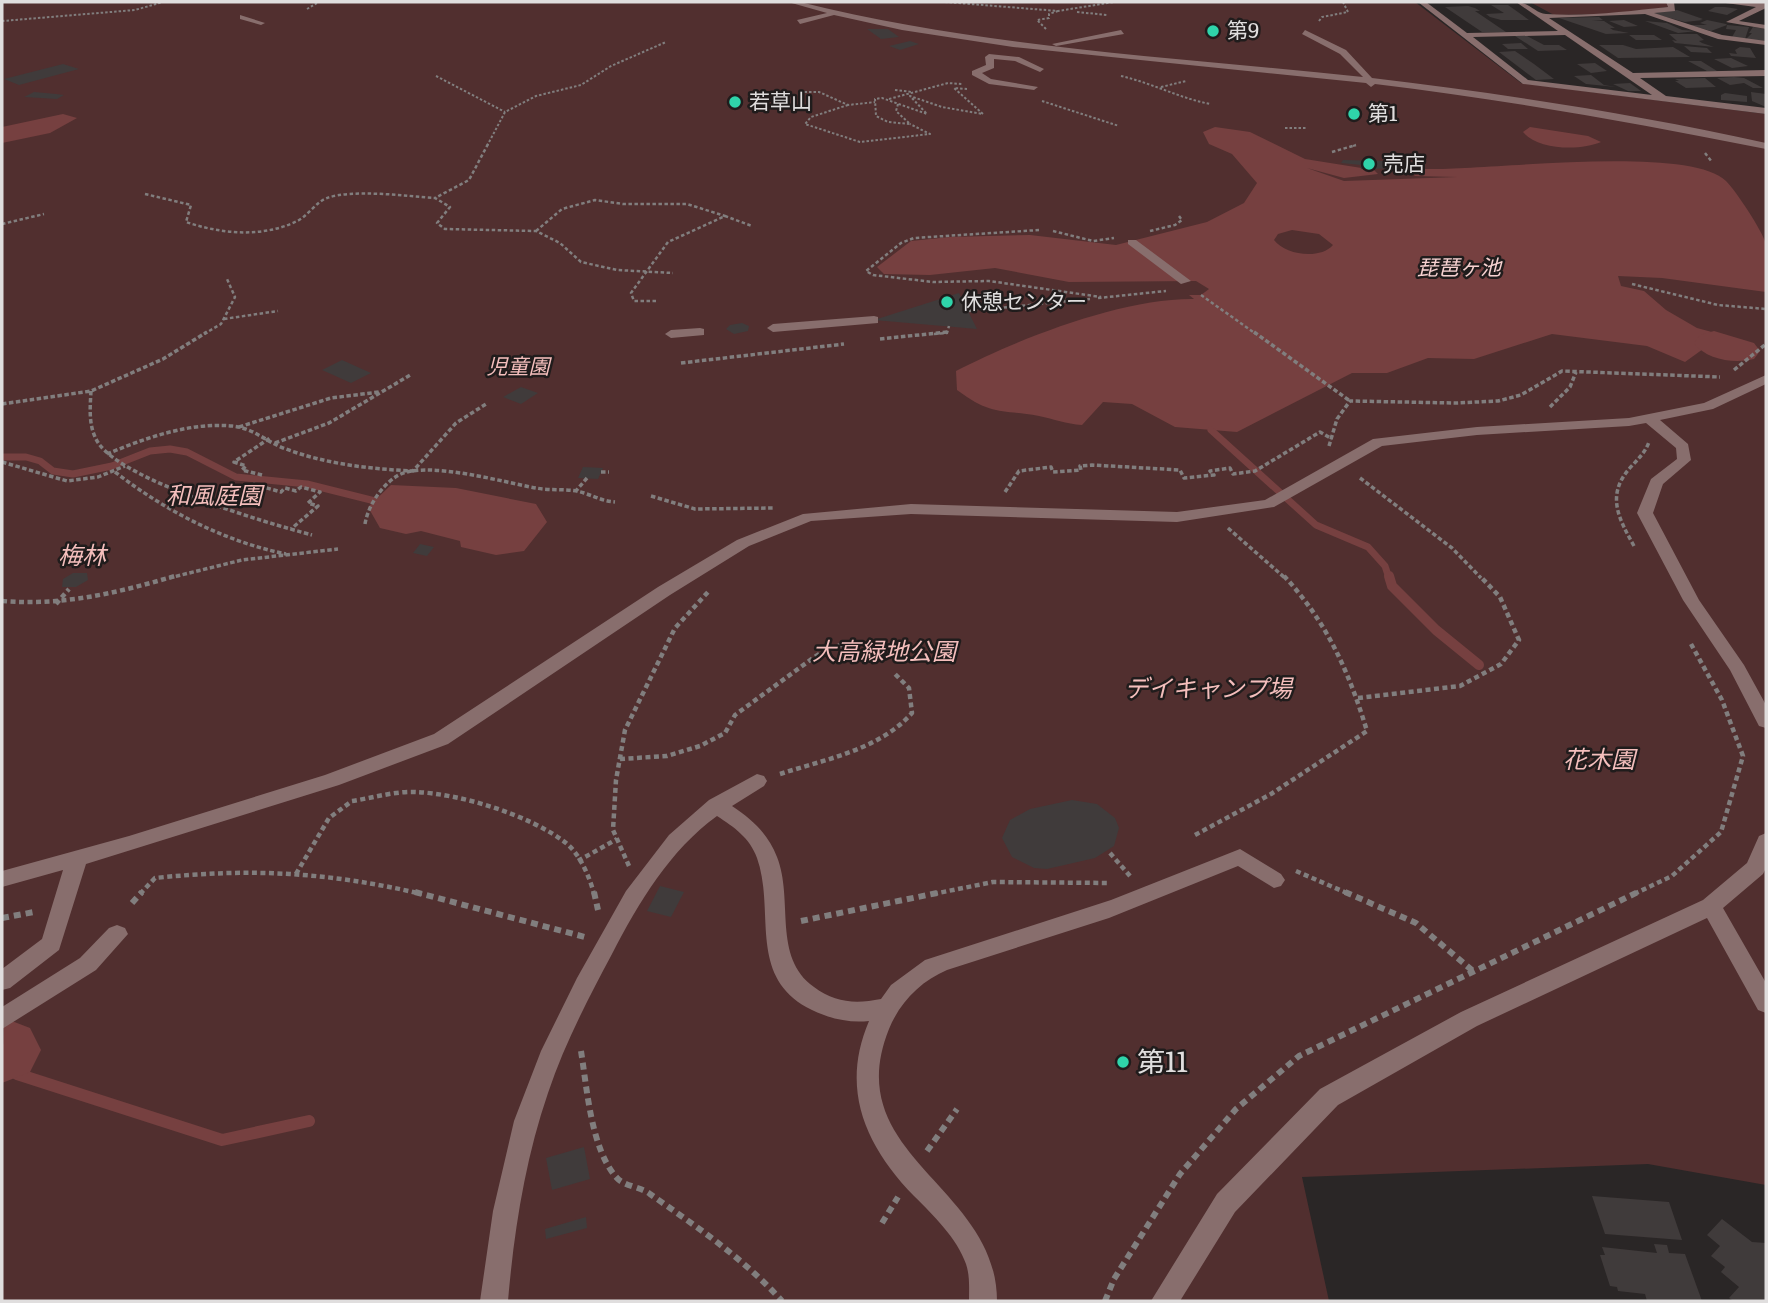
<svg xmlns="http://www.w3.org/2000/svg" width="1768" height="1303" viewBox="0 0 1768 1303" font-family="Literata,'Noto Sans JP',serif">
  <rect width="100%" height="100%" fill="#2a2626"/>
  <path fill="#512f2f" d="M2 2H1415L1521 83 1766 114V1185L1648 1164 1302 1177 1329 1301H2Z
    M1530 2H1666L1668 7 1611 14 1554 15Z"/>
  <path fill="#764040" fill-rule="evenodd" d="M63 114 77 118 50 133 2 143V127Z
    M1215 127 1250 132 1305 159 1374 170 1378 174 1344 178 1307 168 1344 181 1457 177 1415 176 1409 170 1422 169C1482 171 1688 144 1726 181 1736 191 1762 230 1766 244 1768 257 1766 278 1766 292L1662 278 1618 276 1621 286 1644 291 1666 310 1697 328 1734 338 1710 344 1685 362 1647 346 1552 334 1474 359 1428 358 1387 373H1352L1237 432 1175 427 1132 404 1103 402 1082 425C1066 424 1054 419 1039 416 1000 409 992 416 957 390L956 371C1020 338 1123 298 1194 299L1189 295H1201L1209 289 1196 281 1069 282 995 268 930 275 884 274 877 267 911 241 950 237 1030 235 1116 245 1207 222 1244 203 1257 183 1232 154 1209 144 1203 132ZM1292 230 1319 234 1333 245C1320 260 1285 255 1274 240L1278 234Z
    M1530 127 1588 136 1601 142C1580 151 1538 150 1523 132Z
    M391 485 456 488 536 504 547 522 524 551 496 555 461 547 460 541 421 531 406 534 380 528 368 507Z"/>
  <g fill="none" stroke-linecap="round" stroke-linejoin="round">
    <path stroke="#764040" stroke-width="7" d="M1211 430 1316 525 1368 547 1385 566 1389 578
      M2 457H26L40 461 53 471 73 474 112 466 150 451 170 449 187 452 236 477 307 484 375 501"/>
    <path stroke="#764040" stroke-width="10" d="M1389 576 1392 586 1436 630 1479 665"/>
    <path stroke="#764040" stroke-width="12" d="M4 1050 17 1074 222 1140 309 1121"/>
    <path fill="#764040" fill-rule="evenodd" d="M1714 331 1754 343 1760 351 1754 359C1735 364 1706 360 1694 343L1700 335Z
      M4 1018 30 1028 41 1050 30 1072 2 1083Z"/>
  </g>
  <path fill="#403b3b" d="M1491 5H1508L1529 20H1501L1490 17 1486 14 1504 13Z
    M1468 6 1475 8 1480 11H1475L1506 32H1482L1445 7Z
    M1715 7H1725L1738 9 1727 15 1708 11Z
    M1677 10 1703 19 1700 20H1703L1685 22 1651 13Z
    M1599 17 1603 20H1592L1604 21 1615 28H1610L1613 30 1629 33 1606 34 1559 18Z
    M1624 20 1638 26 1624 27 1609 21Z
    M1707 20 1726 24 1727 25 1711 31 1689 25H1707L1700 23Z
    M1645 21 1667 23 1682 30 1697 31 1678 33Z
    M1727 25 1749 27 1745 39 1732 37 1736 30 1726 29Z
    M1753 27 1766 29V42L1746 39 1752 33H1749Z
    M867 29H888L899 37 881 39Z
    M1669 34H1697L1704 40 1699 41 1702 43 1714 47 1675 43 1672 40 1677 41Z
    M1629 35H1654L1662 40H1636Z
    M1515 36H1527L1544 45H1559L1567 50 1538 51Z
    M910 41 919 44 900 50 889 46Z
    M1521 43 1528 49H1508L1502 44Z
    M1599 45H1623L1636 49 1673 47 1690 57 1618 58Z
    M1684 46 1707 48 1712 53 1691 52Z
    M1740 47 1750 48 1756 58 1731 56 1729 53 1737 54 1735 50Z
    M1515 51 1534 64 1554 79 1536 80 1499 52Z
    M1731 58 1748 66 1732 68 1714 59Z
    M1688 61H1701L1717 71H1707Z
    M1595 63 1607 71 1591 73 1577 64Z
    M63 64 79 69 19 85 4 79Z
    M1591 75 1604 85 1616 87 1586 84 1574 76Z
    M1734 77 1744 78 1763 88H1753L1744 83 1730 85 1717 78Z
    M1705 78 1716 87 1686 88 1675 81H1679L1675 79Z
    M1630 83 1641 91H1628L1613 84Z
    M34 92 56 94 64 95 57 99 24 97Z
    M1751 92 1766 94V107L1752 101Z
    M1725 93 1747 96V102L1721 100V95Z
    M1343 160 1420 162V168L1361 169V165L1341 163Z
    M959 293 977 329 874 320Z
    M742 323 749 326 748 331 734 334 726 329 730 325Z
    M342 360 371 373 351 383 322 370Z
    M521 387 538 393 521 404 503 397Z
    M583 467 603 468 598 479 578 478Z
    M420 544 434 547 427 556 413 553Z
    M73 573H87L88 580 76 587H62L63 579Z
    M1072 800 1097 804 1115 818 1119 828 1114 846 1095 858 1047 869 1034 868 1012 857 1002 838 1010 820 1030 809Z
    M660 886 684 892 671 917 647 911Z
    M584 1147 590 1179 552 1190 546 1158Z
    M1592 1196 1669 1202 1682 1240 1605 1234Z
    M586 1217 587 1228 546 1239 545 1229Z
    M1722 1219 1752 1242 1766 1243V1301H1734L1729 1298 1739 1287 1721 1272 1725 1267 1711 1256 1720 1246 1707 1235Z
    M1654 1244 1667 1245 1669 1253 1685 1254 1702 1301H1647L1645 1294 1618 1291 1617 1287 1610 1286 1600 1255H1605L1602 1247 1657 1253Z"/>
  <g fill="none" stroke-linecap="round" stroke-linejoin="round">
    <path stroke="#817e7e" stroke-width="2" stroke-dasharray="2.5 2" stroke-linecap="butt" d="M945 2 1058 11 1114 2
      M307 9 319 2
      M1077 12 1107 15
      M2 21 135 10 163 2
      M1319 21 1322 17 1348 12 1343 2
      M1046 29 1037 20 1049 18V14L1058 11
      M436 76 505 112
      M1121 76C1152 83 1179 98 1210 104
      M1161 87 1186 81
      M895 90 912 92
      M800 92H819L848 105 875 102
      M889 99 948 83 962 84
      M1042 101 1119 126
      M898 104 896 111 910 124 888 122 876 116 875 99 882 98 927 114 910 96 942 107 983 114 954 88 967 89
      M848 105 811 117 805 124 860 142 930 134 910 124
      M1285 128H1307
      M487 146 505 112 536 96 581 85 611 66 666 42
      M1353 146 1356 145"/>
    <path stroke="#817e7e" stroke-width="2.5" stroke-dasharray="3.5 2.5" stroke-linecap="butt" d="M488 144 469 180 435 198 450 207 437 223 445 229 536 231 560 243 581 262 617 270 673 273
      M1332 152 1356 145
      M1705 153 1712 162
      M145 194 191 205 186 222C221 234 263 238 297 221 308 216 317 201 327 198 352 189 407 196 435 198
      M2 224 44 214
      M1039 230 914 238 901 243 866 271 873 275 933 282 989 281 1101 297
      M536 231 562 209 595 200 623 204H687L725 216
      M1053 231 1093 241 1114 238
      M1150 231 1175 225 1182 220 1179 216
      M1632 284 1718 305 1766 309
      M1201 295 1256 334
      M1098 298 1166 291
      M656 301H634L631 293 668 242 725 216 752 226
      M968 311 1090 299
      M224 319 278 311
      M204 334 221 324 235 297 227 279
      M934 334 947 333 949 326"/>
    <path stroke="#817e7e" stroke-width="3.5" stroke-dasharray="4.5 2.5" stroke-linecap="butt" d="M1254 332 1350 401
      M880 339 947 332
      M681 363 844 344
      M1734 370 1766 344
      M91 391C90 409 88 428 99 444 127 482 264 522 312 535
      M2 404 91 391 163 359 207 332
      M1550 407 1570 387 1576 372
      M239 427 331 398 379 392
      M275 443 329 423 412 374
      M1329 446 1337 419 1350 401 1456 403 1498 401 1521 395 1562 371 1720 377
      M107 454C145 438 190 422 232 426 254 428 266 442 286 449 326 464 370 469 413 471L456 423 486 404
      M2 462 67 481 98 477 125 466
      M115 472C166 511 223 541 286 554
      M601 472H609
      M262 475 242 470 246 466 234 462 270 438
      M1360 478 1452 548 1481 578
      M253 484 281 492 285 488 296 491 301 487 320 492 308 503 318 506 291 529
      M575 492 587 478
      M1005 492 1019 471 1051 467 1053 472 1081 470 1080 466 1092 465 1180 470 1184 478 1214 475 1210 471 1230 468 1233 474 1255 471 1320 432 1332 439
      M651 496 695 509 773 508
      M365 524C368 506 381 486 397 476 424 459 506 483 536 488 551 491 570 488 584 493 596 497 603 501 615 502
      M1228 528 1285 578
      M1634 546C1619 519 1606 496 1629 469 1637 460 1645 453 1649 442
      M169 578 242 560 338 549"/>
    <path stroke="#817e7e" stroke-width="4.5" stroke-dasharray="5 3.5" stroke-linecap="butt" d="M2 601C63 606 117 593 175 576
      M56 604 69 589
      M1358 698 1460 686 1501 664 1519 640 1500 597 1480 576
      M620 759 667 756 700 746 725 733 735 715 813 658 827 649 852 642
      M780 774C826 759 879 750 912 713L909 688 894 673
      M352 801C372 798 395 791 416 792 461 794 530 815 566 843 580 854 590 878 594 894
      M1195 835 1271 794 1367 731C1349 672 1327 622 1284 576
      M1110 853 1130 876
      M578 861 617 839
      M629 866 613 830 616 780 625 730 675 628 708 592
      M1296 871 1349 894
      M296 874 329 818 352 801
      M140 894 155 878C252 868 327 872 422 894
      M933 894 993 882 1110 883
      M1634 894 1672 876 1721 832 1743 756 1722 700 1691 644"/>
    <path stroke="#817e7e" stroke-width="6" stroke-dasharray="7 5" stroke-linecap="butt" d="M415 892 585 937
      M594 892 598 910
      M1345 892 1416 923 1473 971
      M132 903 142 892
      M2 918 34 912
      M801 921 942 892
      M581 1051C587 1088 591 1150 617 1178 624 1186 641 1187 650 1194 697 1227 743 1258 782 1301
      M927 1151 957 1109
      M882 1223 898 1197
      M1105 1301 1114 1279 1180 1174 1236 1109 1299 1056 1638 892"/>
    <path fill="#886e6d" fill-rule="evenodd" d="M788 2H800C984 48 1175 57 1363 77L1340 54 1302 34 1305 30 1346 50 1372 78C1505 94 1636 114 1766 143V149C1636 123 1507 100 1375 84L1371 87 1366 83 1013 47 902 30 834 15 800 24 797 20 827 13Z
      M1418 2H1426L1467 33 1558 31 1516 2C1529 2 1535 13 1546 14 1586 17 1628 11 1668 7L1666 2H1674L1675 11 1654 13 1722 35 1766 41V45L1718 39 1645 14 1549 18 1633 73 1766 70V76L1640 78 1666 96 1766 108V114L1523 84ZM1565 35 1652 95 1528 80 1473 37Z
      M1718 2 1766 3V8L1739 21 1766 25V29L1726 22 1756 7Z
      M240 15 265 23 261 25 240 19Z
      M1121 30 1124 34 1056 46 1052 44Z
      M989 54 1019 57 1044 69 1040 72 1015 61 994 59V68L982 73 991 79 1038 87 1034 90 989 84 972 75V71L986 65 985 57Z
      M1128 240H1136L1191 281 1181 284 1128 244Z
      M874 316 878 317V323L773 332 767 328 773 324Z
      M700 328 704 329V335L671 338 665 334 671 330Z
      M1766 375V384L1713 409 1660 420 1688 444 1691 460 1663 484 1653 513 1699 600 1744 665 1766 705V728L1759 726 1730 670 1683 600 1637 513 1651 479 1677 459 1676 448 1646 423 1629 426 1477 435 1382 446 1274 507 1177 522 911 514 811 521 749 546 670 595 448 744 339 785 86 864 59 950 10 988 2 990V969L42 939 63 870 2 887V871L129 836 325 775 434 734 658 587 737 540 803 514 911 504 1177 512 1265 500 1373 439 1477 427 1629 418 1704 403Z
      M757 774 764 776 767 781 764 786 732 806C753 820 768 834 777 857 794 900 772 957 814 987 835 1003 856 1004 881 999L891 985 925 960 1111 900 1240 849 1281 874 1285 880 1281 886 1274 888 1238 866 1109 918 947 970C921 981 900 1002 889 1029 838 1156 997 1185 997 1301H969C969 1288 970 1276 966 1264 957 1238 933 1215 914 1196 865 1145 840 1089 869 1021 849 1023 831 1019 812 1010 746 978 776 912 757 858 750 838 734 827 717 816 670 850 639 902 612 954 588 999 564 1045 548 1093 525 1160 514 1231 508 1301H480L493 1211 514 1121 541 1051 577 978 626 891 669 835 709 800Z
      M1766 833V868L1763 874 1723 908 1766 983V1013L1758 1010 1707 918 1477 1026 1338 1105 1235 1212 1180 1301H1151L1217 1194 1320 1089 1461 1012 1703 900 1747 863 1759 836Z
      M117 925 125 928 128 934 96 970 2 1029V1007L80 958 109 928Z"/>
  </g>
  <g fill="#2fd4aa" stroke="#201c1c" stroke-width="2.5">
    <circle cx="1213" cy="31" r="7"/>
    <circle cx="735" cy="102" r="7"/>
    <circle cx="1354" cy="114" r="7"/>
    <circle cx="1369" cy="164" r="7"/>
    <circle cx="947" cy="302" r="7"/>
    <circle cx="1123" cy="1062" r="7"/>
  </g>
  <g text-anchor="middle" stroke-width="5" stroke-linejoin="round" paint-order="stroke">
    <g font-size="21" fill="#e0dede" stroke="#201c1c" text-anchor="start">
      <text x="1227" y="38">第9</text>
      <text x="749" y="109">若草山</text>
      <text x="1368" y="121">第1</text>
      <text x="1383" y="171">売店</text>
      <text x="961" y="309">休憩センター</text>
    </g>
    <g font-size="21" font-style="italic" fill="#f6d1d0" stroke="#201c1c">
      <text x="1459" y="275">琵琶ヶ池</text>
    </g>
    <g font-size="21" font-style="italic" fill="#f4bebc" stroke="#201c1c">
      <text x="518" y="374">児童園</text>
    </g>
    <g font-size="24" font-style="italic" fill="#f4bebc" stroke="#201c1c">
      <text x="214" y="504">和風庭園</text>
      <text x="82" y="564">梅林</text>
      <text x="884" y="660">大高緑地公園</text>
      <text x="1208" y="697">デイキャンプ場</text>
      <text x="1599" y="768">花木園</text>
    </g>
    <g font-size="28" fill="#e0dede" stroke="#201c1c" text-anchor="start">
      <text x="1137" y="1072">第11</text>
    </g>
  </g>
  <rect width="1768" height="1303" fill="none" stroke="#e0dede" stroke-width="7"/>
</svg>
